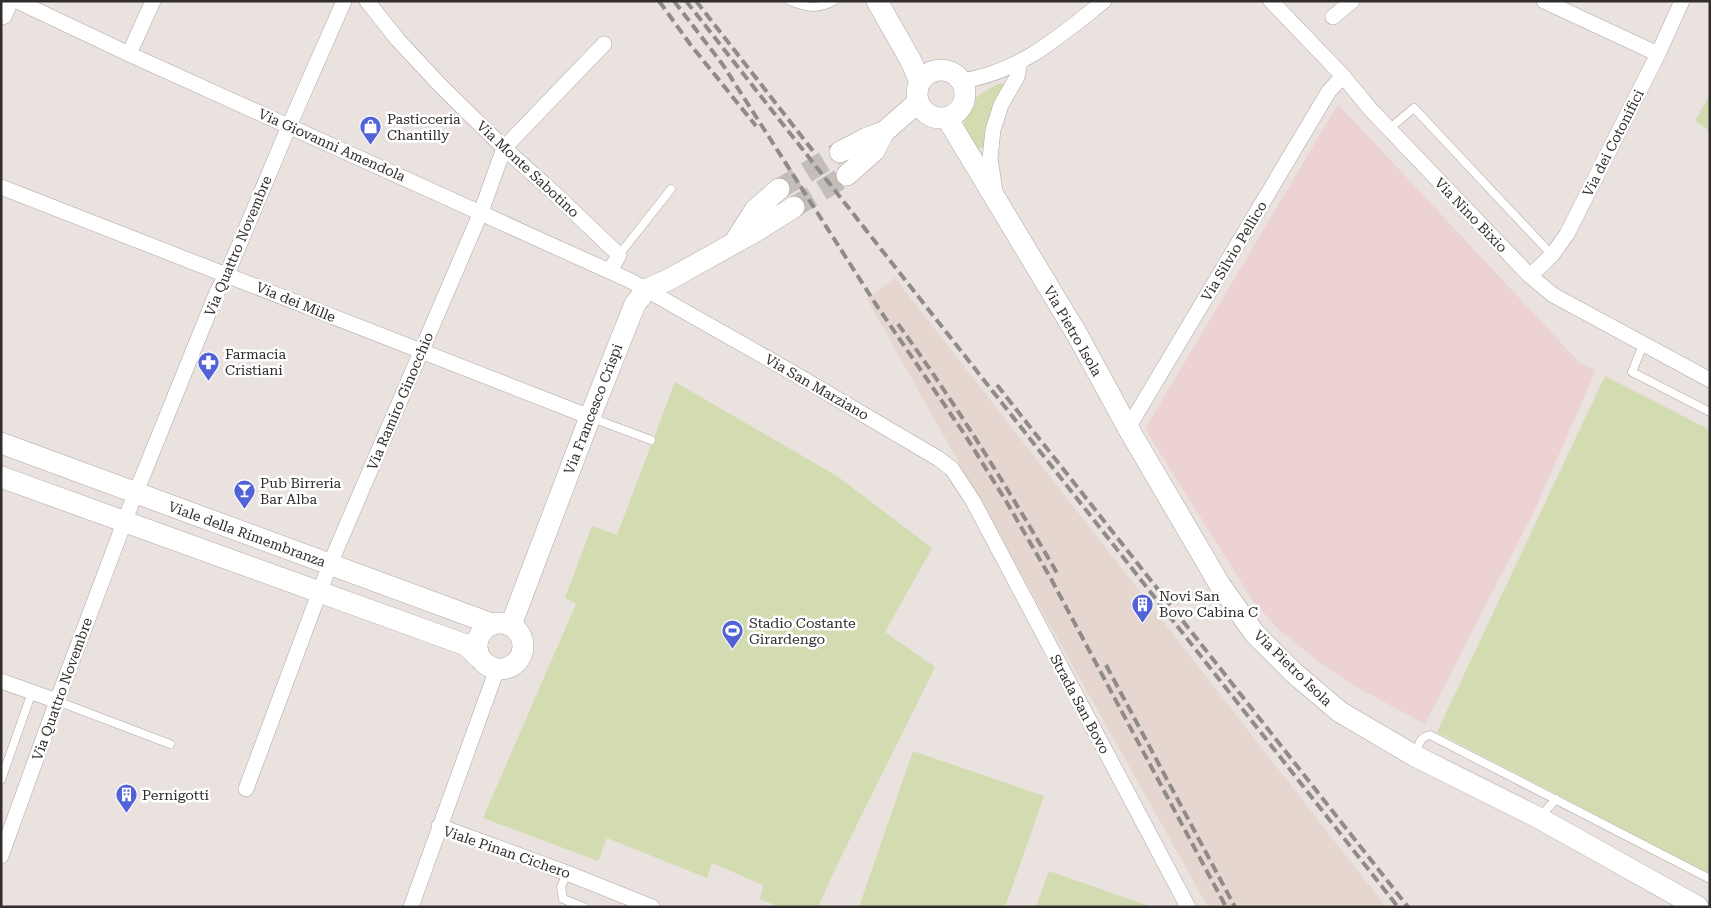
<svg xmlns="http://www.w3.org/2000/svg" width="1711" height="908" viewBox="0 0 1711 908" font-family="'Roboto Serif',serif">
  <rect width="100%" height="100%" fill="#e9e2df"/>
  <path fill="#e5d6d0" d="M895 278 1386 907H1208L867 299Z"/>
  <path fill="#edd2d4" d="M1338 104 1580 363 1596 370 1535 509 1425 724 1360 689 1319 662 1280 631 1253 601 1145 429Z"/>
  <path fill="#d3dbb0" d="M1001 83 1005 85C993 105 986 124 983 147L974 151C971 143 964 133 964 125 963 102 983 91 1001 83Z
    M1710 94V131L1695 121Z
    M1605 376 1710 430V875L1437 732Z
    M675 382 837 476 932 548 885 632 935 667 837 865 818 907H779L760 899 763 885 712 863 707 878 607 838 598 861 483 818 576 604 565 598 592 526 617 535Z
    M913 751 1044 796 1005 907H859Z
    M1049 871 1152 907H1036Z"/>
  <g fill="none" stroke-linecap="round" stroke-linejoin="round">
    <path stroke="#c4bebb" stroke-width="21" stroke-dasharray="21 11" stroke-linecap="butt" d="M779 189 840 152
      M794 207 847 175"/>
    <defs>
      <path id="lane" d="M790 1C808 8 817 10 834 1
        M1389 129 1414 108 1552 255
        M619 255 671 189
        M1643 345 1632 372 1710 412
        M592 418 651 440
        M57 701 170 744
        M1416 754C1419 744 1419 738 1430 735L1710 879
        M1 780 32 692
        M1540 817 1556 799
        M567 873 561 887 563 899 584 907"/>
      <path id="street" d="M17 1 129 54 631 281 795 374 939 459 952 469 973 501 1188 907
        M367 1 398 40 441 86 504 148 552 191 619 255 610 271
        M1271 1 1343 76 1371 110 1530 276 1553 295 1710 380
        M1544 1 1658 54
        M1333 17 1352 1
        M129 54 153 1
        M961 81C1019 73 1060 36 1104 1
        M1 187 590 417
        M995 191 990 158 993 130 1001 105 1017 77 1020 62
        M1530 276 1552 255 1567 234 1658 54 1682 1
        M1128 428 1329 91 1343 76
        M1 681 57 701
        M246 789 330 564 481 212 504 148 604 44
        M439 826 567 873 652 907
        M1 856 57 701 130 507 217 292 227 274 289 126 344 1
        M411 907 497 669"/>
      <path id="secondary" d="M877 1 911 61 920 82
        M917 94a24 24 0 1 1 48 0a24 24 0 1 1-48 0Z
        M947 118 1078 336 1128 428 1220 585 1255 634 1294 673 1340 712 1415 756 1539 818 1698 907
        M840 152 867 138 884 132
        M847 175 874 151 884 132 918 102
        M736 240 755 210 779 189
        M1 443 492 624
        M1 477 466 645 479 658
        M477 646a23 23 0 1 1 46 0a23 23 0 1 1-46 0Z
        M511 625 590 417 635 304 647 289 668 280 756 231 794 207"/>
      <path id="primary" d="M1 13 6 1"/>
    </defs>
    <use href="#lane" stroke="#aea7a4" stroke-width="9"/>
    <use href="#street" stroke="#aea7a4" stroke-width="16"/>
    <use href="#secondary" stroke="#aea7a4" stroke-width="22"/>
    <use href="#primary" stroke="#aea7a4" stroke-width="25"/>
    <use href="#lane" stroke="#fff" stroke-width="8"/>
    <use href="#street" stroke="#fff" stroke-width="15"/>
    <use href="#secondary" stroke="#fff" stroke-width="21"/>
    <use href="#primary" stroke="#fff" stroke-width="24"/>
    <path stroke="#908b89" stroke-width="4" stroke-dasharray="10 5" stroke-linecap="butt" d="M659 1 690 44 756 126
      M674 1 723 65 875 303 965 435 1006 501 1050 577 1226 907
      M686 1 1398 907
      M696 1 813 151
      M898 324C956 404 1007 487 1057 573
      M997 385 1408 907
      M1106 665 1235 907"/>
  </g>
  <defs>
    <symbol id="shop-pin" viewBox="-11 -11 22 30"><path d="M0 17L-7.5 6A9.5 9.5 0 1 1 7.5 6Z" fill="#5263d8" stroke="#fff"/><path d="M-5-2.5h2.3a2.7 3.5 0 0 1 5.4 0H5L5.5 6h-11ZM-1.5-2.5h3a1.5 2.3 0 0 0-3 0Z" fill="#fff"/></symbol>
    <symbol id="pharmacy-pin" viewBox="-11 -11 22 30"><path d="M0 17L-7.5 6A9.5 9.5 0 1 1 7.5 6Z" fill="#5263d8" stroke="#fff"/><path d="M-2-6h4v4h4v4h-4v4h-4v-4h-4v-4h4Z" fill="#fff"/></symbol>
    <symbol id="bar-pin" viewBox="-11 -11 22 30"><path d="M0 17L-7.5 6A9.5 9.5 0 1 1 7.5 6Z" fill="#5263d8" stroke="#fff"/><path d="M-6-5H6L.8 .8V4.5H3.5V6h-7V4.5H-.8V.8Z" fill="#fff"/></symbol>
    <symbol id="building-pin" viewBox="-11 -11 22 30"><path d="M0 17L-7.5 6A9.5 9.5 0 1 1 7.5 6Z" fill="#5263d8" stroke="#fff"/><path d="M-4-6H4V6H1V3H-1V6H-4ZM-2.5-4.3h1.7v1.8h-1.7ZM.8-4.3h1.7v1.8H.8ZM-2.5-1h1.7V.8h-1.7ZM.8-1h1.7V.8H.8Z" fill="#fff"/></symbol>
    <symbol id="stadium-pin" viewBox="-11 -11 22 30"><path d="M0 17L-7.5 6A9.5 9.5 0 1 1 7.5 6Z" fill="#5263d8" stroke="#fff"/><path d="M0-5a6.5 5 0 1 0 0 10a6.5 5 0 1 0 0-10ZM-3.5-1.8h7v3.6h-7Z" fill="#fff"/></symbol>
  </defs>
  <g fill-rule="evenodd">
    <use href="#shop-pin" x="358" y="114" width="25" height="34"/>
    <use href="#pharmacy-pin" x="196" y="350" width="25" height="34"/>
    <use href="#bar-pin" x="232" y="478" width="25" height="34"/>
    <use href="#building-pin" x="1130" y="592" width="25" height="34"/>
    <use href="#stadium-pin" x="720" y="618" width="25" height="34"/>
    <use href="#building-pin" x="114" y="782" width="25" height="34"/>
  </g>
  <g text-anchor="middle" stroke-width="5" stroke-linejoin="round" paint-order="stroke">
    <g font-size="14" fill="#302d2c" stroke="#fff" text-anchor="start">
      <text x="387" y="124">Pasticceria<tspan x="387" dy="16">Chantilly</tspan></text>
      <text x="225" y="359">Farmacia<tspan x="225" dy="16">Cristiani</tspan></text>
      <text x="260" y="488">Pub Birreria<tspan x="260" dy="16">Bar Alba</tspan></text>
      <text x="1159" y="601">Novi San<tspan x="1159" dy="16">Bovo Cabina C</tspan></text>
      <text x="749" y="628">Stadio Costante<tspan x="749" dy="16">Girardengo</tspan></text>
      <text x="142" y="800">Pernigotti</text>
    </g>
    <g font-size="14" fill="#302d2c" stroke="#fff">
      <text transform="translate(1613 143) rotate(-63)" y="5">Via dei Cotonifici</text>
      <text transform="translate(332 145) rotate(24)" y="5">Via Giovanni Amendola</text>
      <text transform="translate(528 169) rotate(43)" y="5">Via Monte Sabotino</text>
      <text transform="translate(1471 215) rotate(46)" y="5">Via Nino Bixio</text>
      <text transform="translate(238 246) rotate(-67)" y="5">Via Quattro Novembre</text>
      <text transform="translate(1234 251) rotate(-59)" y="5">Via Silvio Pellico</text>
      <text transform="translate(296 302) rotate(22)" y="5">Via dei Mille</text>
      <text transform="translate(1073 331) rotate(60)" y="5">Via Pietro Isola</text>
      <text transform="translate(817 387) rotate(30)" y="5">Via San Marziano</text>
      <text transform="translate(400 401) rotate(-67)" y="5">Via Ramiro Ginocchio</text>
      <text transform="translate(593 409) rotate(-69)" y="5">Via Francesco Crispi</text>
      <text transform="translate(247 534) rotate(20)" y="5">Viale della Rimembranza</text>
      <text transform="translate(1293 668) rotate(44)" y="5">Via Pietro Isola</text>
      <text transform="translate(62 689) rotate(-70)" y="5">Via Quattro Novembre</text>
      <text transform="translate(1080 704) rotate(62)" y="5">Strada San Bovo</text>
      <text transform="translate(507 852) rotate(19)" y="5">Viale Pinan Cichero</text>
    </g>
  </g>
  <rect width="1711" height="908" fill="none" stroke="#302d2c" stroke-width="5"/>
</svg>
